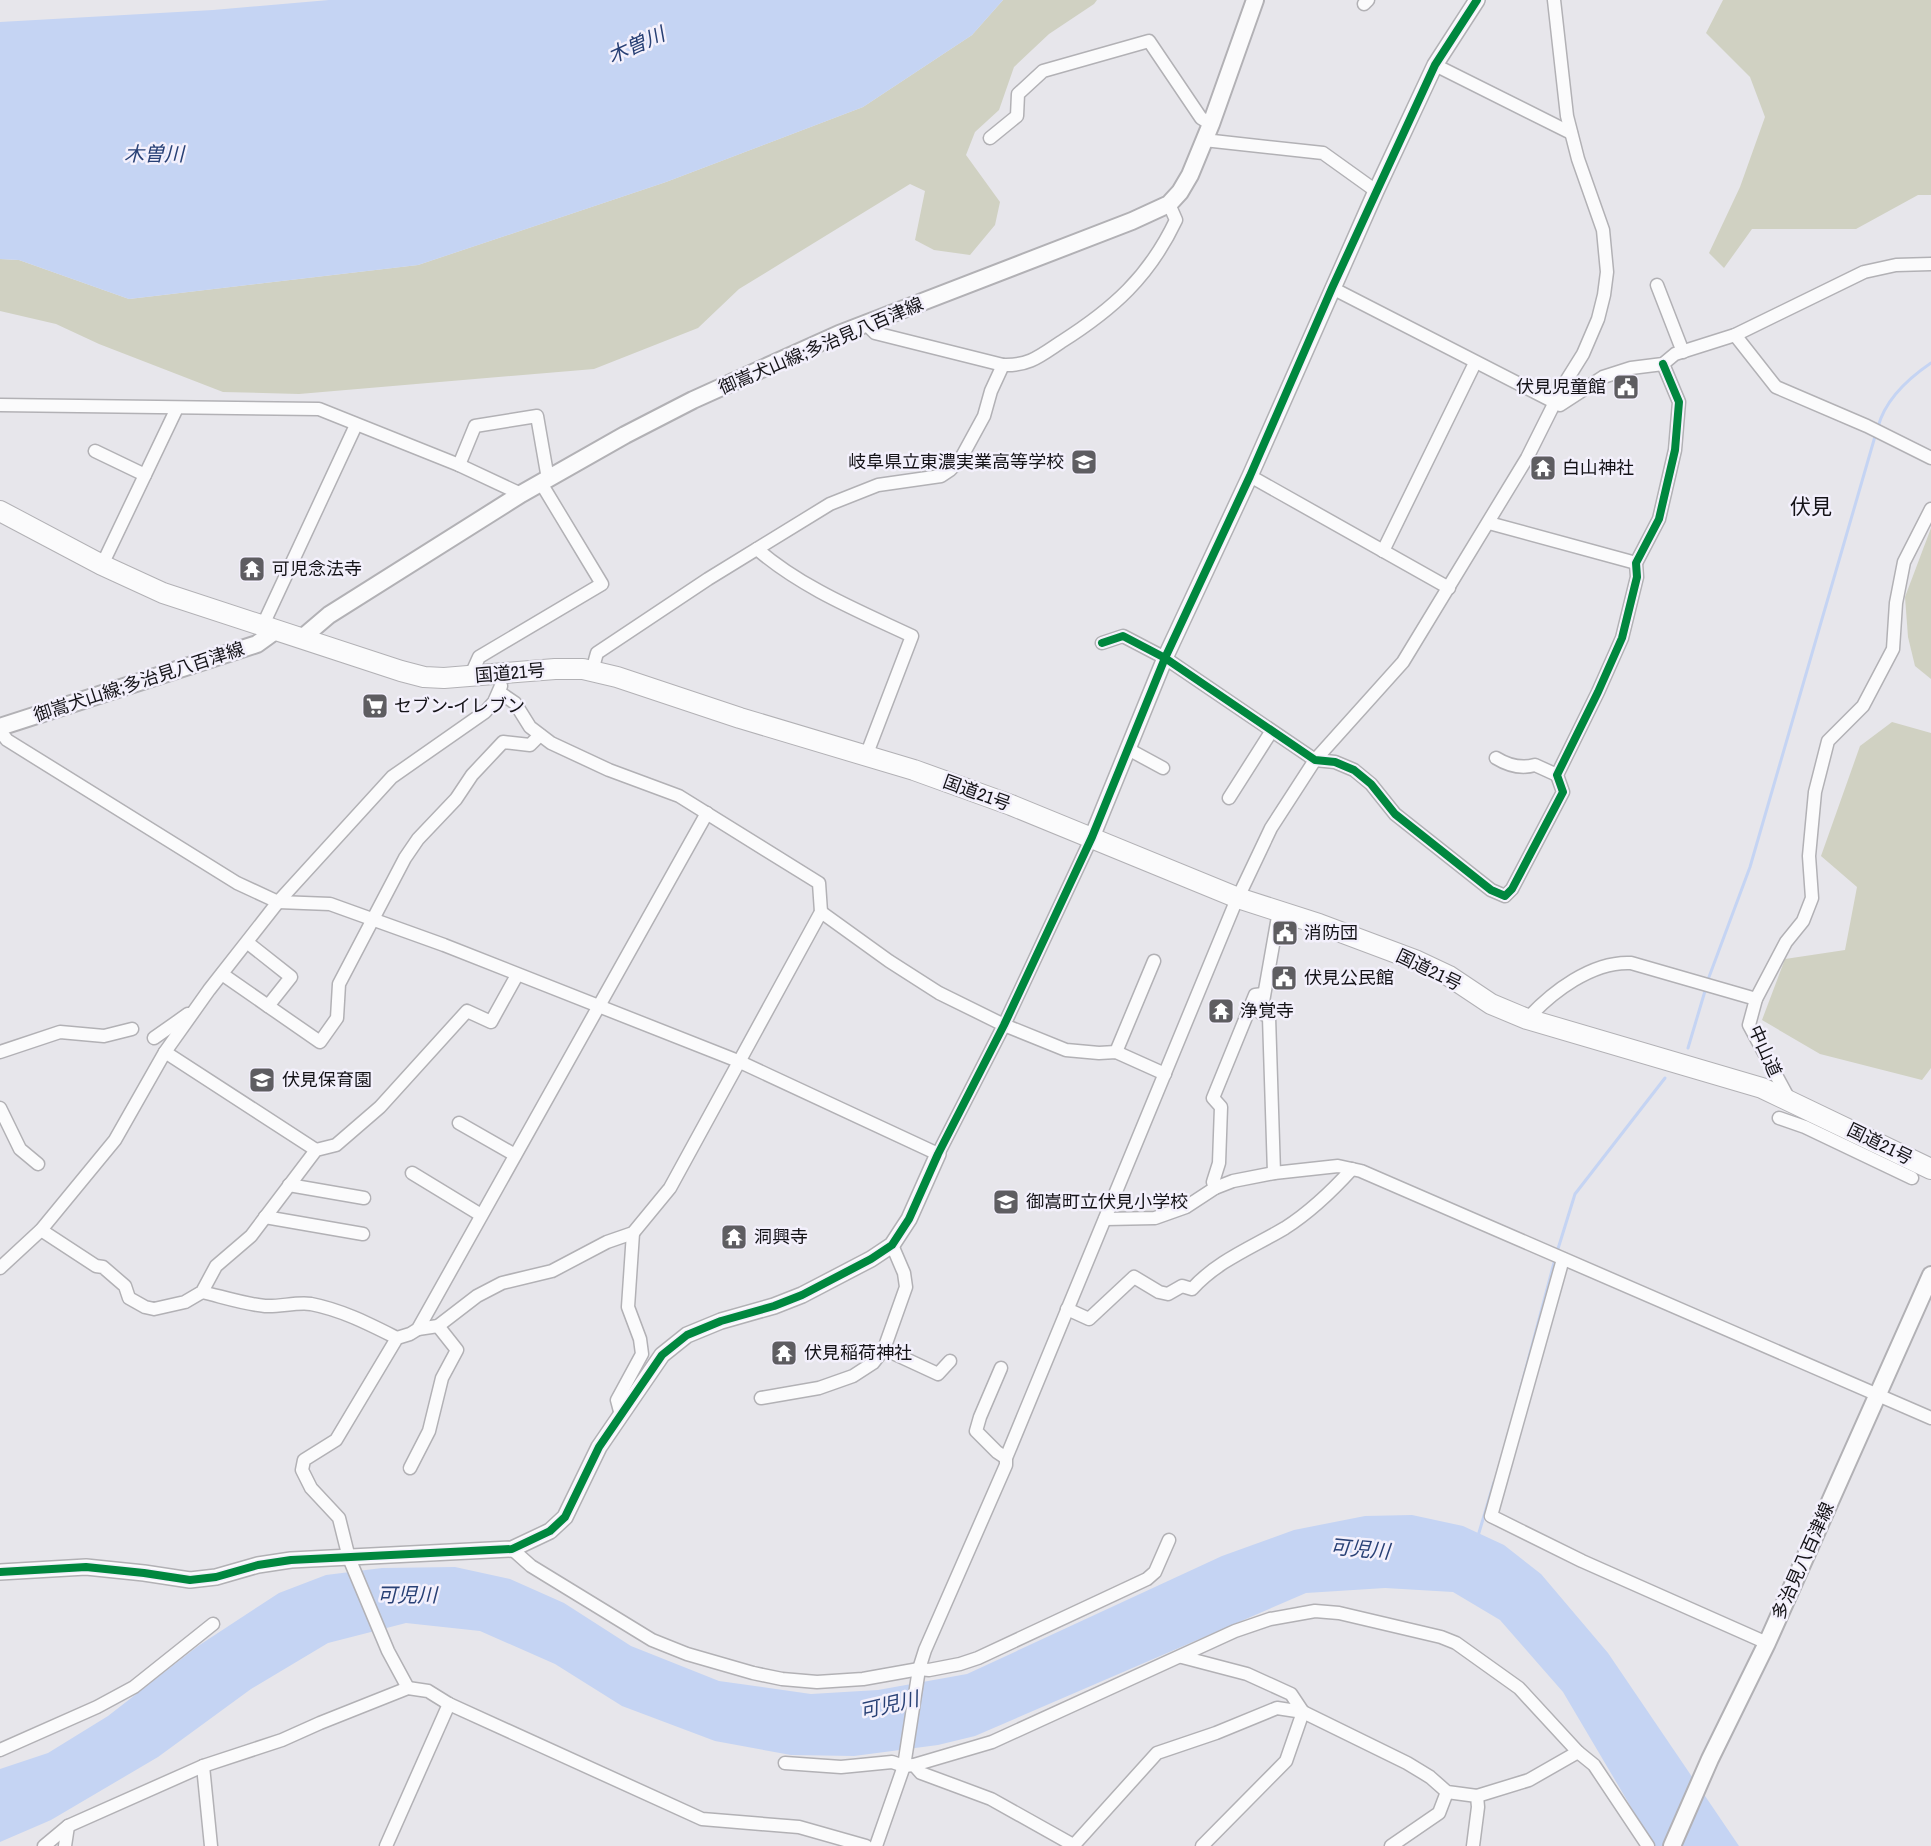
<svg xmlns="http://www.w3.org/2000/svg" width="1931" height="1846" viewBox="0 0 1931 1846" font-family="'Archivo Narrow','Noto Sans JP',sans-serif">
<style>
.green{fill:#d0d1c2}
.water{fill:#c5d4f3}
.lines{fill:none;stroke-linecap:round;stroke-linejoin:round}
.stream{stroke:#c5d4f3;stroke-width:3}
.minor-casing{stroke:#b2b1b5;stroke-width:15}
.tertiary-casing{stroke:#b2b1b5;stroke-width:18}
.secondary-casing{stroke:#b2b1b5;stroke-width:20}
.trunk-casing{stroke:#b2b1b5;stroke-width:22}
.minor{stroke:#fbfbfc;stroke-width:12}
.tertiary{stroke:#fbfbfc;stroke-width:15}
.secondary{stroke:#fbfbfc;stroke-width:16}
.trunk{stroke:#fbfbfc;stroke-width:20}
.cycleway-casing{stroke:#f3f0fc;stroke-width:11}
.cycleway{stroke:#00873e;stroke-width:8}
.labels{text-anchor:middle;stroke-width:5;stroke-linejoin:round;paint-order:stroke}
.street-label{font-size:18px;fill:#141317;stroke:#f3f0fc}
.poi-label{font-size:18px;fill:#141317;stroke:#f3f0fc;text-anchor:start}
.water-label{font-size:20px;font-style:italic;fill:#284075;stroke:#f3f0fc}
.quarter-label{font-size:21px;fill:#141317;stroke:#f3f0fc}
</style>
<rect width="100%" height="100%" fill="#e7e6eb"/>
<g class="green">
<polygon points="1003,0 1097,0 1094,4 1049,34 1014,67 999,110 975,132 966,155 1000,202 995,225 970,255 934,250 915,240 925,191 910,184 739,289 698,328 594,369 299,394 223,392 99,344 56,324 0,311 0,259 19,260 129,299 418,265 666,182 863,107 972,35"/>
<polygon points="1723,0 1931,0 1931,195 1918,195 1856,229 1752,229 1724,268 1709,253 1740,187 1765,117 1750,77 1706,33"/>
<polygon points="1931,528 1931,679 1915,666 1908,637 1905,597"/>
<polygon points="1892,722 1931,733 1931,1068 1922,1080 1820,1054 1762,1020 1785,959 1845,950 1857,887 1821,856 1860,746"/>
</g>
<g class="water">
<polygon points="329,0 1003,0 972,35 863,107 666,182 418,265 129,299 19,260 0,259 0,22 213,10"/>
<polygon points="1412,1515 1463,1526 1504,1545 1541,1574 1608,1653 1739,1846 1654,1846 1563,1692 1500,1620 1453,1592 1385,1588 1306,1593 975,1736 938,1745 854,1756 791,1755 715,1741 622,1706 555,1664 480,1631 406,1623 328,1643 251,1689 158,1757 51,1820 0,1842 0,1769 48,1753 108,1716 198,1646 279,1593 326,1575 382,1568 455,1567 510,1579 564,1603 631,1646 719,1681 811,1694 878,1690 967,1674 1222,1556 1294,1530 1365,1516"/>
</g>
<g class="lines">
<g class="stream">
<path d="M1878,427C1885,400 1909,378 1931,363"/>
<polyline points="1709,977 1750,867 1876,433"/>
<polyline points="1688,1048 1705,991"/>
<polyline points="1557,1252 1575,1194 1665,1078"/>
<polyline points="1520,1391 1555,1259"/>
<polyline points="1478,1536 1494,1482"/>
</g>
<defs>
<g id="minor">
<polyline points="1364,4 1368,0"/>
<polyline points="1435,65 1571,133"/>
<polyline points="990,138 1017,116 1018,94 1043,71 1149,41 1201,118 1211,124"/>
<polyline points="1204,140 1323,153 1376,191"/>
<polyline points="1657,285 1683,352"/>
<polyline points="1332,288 1560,405 1603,377 1631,368 1663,364 1675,354 1735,335 1864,272 1896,265 1931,264"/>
<polyline points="867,325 875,333 1003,365"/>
<polyline points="1735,335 1776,387 1867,426 1931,458"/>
<polyline points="0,405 319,409 459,465 521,494"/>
<polyline points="95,451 145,475"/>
<polyline points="459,465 475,426 537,416 548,479"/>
<polyline points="1250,476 1449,588"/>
<polyline points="1489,523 1636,563"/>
<path d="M757,549C802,588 859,611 912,636L866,756"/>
<polyline points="1383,551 1475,363"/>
<polyline points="102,565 177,408"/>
<polyline points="262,627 356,425"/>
<polyline points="1102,643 1123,636 1165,658 1315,760 1335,762 1354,770 1371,784 1395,814 1491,890 1505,896 1512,889 1563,792 1557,775 1598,692 1622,638 1637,577 1636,563 1659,519 1675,450 1679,402 1663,364"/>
<path d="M592,671L597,653L708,579L830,504L878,485L941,476L950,470L960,460L984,416L991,391L1003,365C1029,366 1040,356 1061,342C1113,309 1149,277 1176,220L1169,204"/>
<polyline points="470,677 479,657 602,584 541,483"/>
<polyline points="0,731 7,740 237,883 278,902 330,904 444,945 738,1061 938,1154 1004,1025 1092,837"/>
<polyline points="1128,749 1163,768"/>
<path d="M1496,758C1509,766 1521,769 1535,765L1557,775"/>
<polyline points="1229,798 1271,732"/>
<polyline points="821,912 889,961 939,993 1004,1025 1066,1050 1099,1053 1116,1052 1165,1074"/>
<polyline points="222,974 268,1006 291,977 248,943"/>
<polyline points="268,1006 320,1042 337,1018 339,984 405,858 418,839 456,799 472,775 503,742 530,745 540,735"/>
<path d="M1527,1019C1552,992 1592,961 1631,963L1756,999"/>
<polyline points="154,1038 188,1014"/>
<polyline points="0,1052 60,1032 104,1036 132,1029"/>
<polyline points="165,1052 316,1150"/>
<polyline points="1116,1052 1154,961"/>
<polyline points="1789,1099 1749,1025 1756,999 1786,942 1803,921 1812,898 1809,856 1815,792 1828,741 1863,706 1893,649 1896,603 1904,562 1931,509"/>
<polyline points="0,1108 20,1149 38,1164"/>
<polyline points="1779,1118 1805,1127 1912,1178"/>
<polyline points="459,1123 515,1155"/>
<polyline points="412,1173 481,1215"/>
<polyline points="1274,1173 1269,1017 1261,1013 1279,911"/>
<polyline points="289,1185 364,1198"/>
<polyline points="1215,1188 1213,1182 1219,1163 1221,1107 1213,1098 1255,995 1263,994"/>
<polyline points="265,1217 363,1234"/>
<polyline points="1105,1219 1155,1218 1186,1207 1215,1188 1233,1181 1274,1173 1338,1166 1361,1171 1931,1418"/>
<polyline points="41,1230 96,1266 103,1267 125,1286 129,1298 145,1307 154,1309 185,1302 202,1292 216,1266 251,1236 316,1150 336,1145 380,1107 467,1011 491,1022 517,975"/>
<polyline points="1563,1259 1491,1516 1582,1561 1767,1643"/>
<polyline points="0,1268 41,1230 115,1140 165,1052 209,990 278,902 392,777 485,712 494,702 501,686"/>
<path d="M202,1292C223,1297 244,1304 265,1306C280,1307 296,1302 311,1304C342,1310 369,1324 397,1338"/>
<path d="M1067,1309L1089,1319L1134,1277L1159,1292L1168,1294L1182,1286L1192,1289C1217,1261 1253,1247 1285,1228C1310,1212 1332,1191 1352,1169"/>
<polyline points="418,1329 438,1326 477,1296 502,1283 552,1271 607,1242 633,1233 670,1188 821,912 819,883 679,796 609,770 551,743 530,727 515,703 499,692"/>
<polyline points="884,1349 938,1374 950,1361"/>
<polyline points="1001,1368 980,1417 976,1431 997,1452 1006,1458"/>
<polyline points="761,1398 819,1388 853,1376 873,1363 884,1349 906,1287 904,1273 892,1245"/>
<polyline points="621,1415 617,1400 642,1354 640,1339 628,1307 633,1233"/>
<polyline points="410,1468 429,1431 442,1378 457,1350 438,1326"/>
<polyline points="512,1549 531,1566 652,1640 687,1654 753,1673 782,1679 817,1682 863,1679 919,1669 929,1670 960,1664 978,1658 1147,1579 1155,1572 1169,1540"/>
<polyline points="1182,1657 1247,1674 1291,1694 1303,1712 1286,1761 1202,1846"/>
<polyline points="408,1688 388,1651 349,1558 339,1518 311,1488 302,1470 304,1460 336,1440 397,1338 410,1334 418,1329 707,813"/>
<polyline points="0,1750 97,1707 134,1687 213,1624"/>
<polyline points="785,1763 841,1767 892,1762 904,1766 914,1765 992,1742 1235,1631 1270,1619 1315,1611 1339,1613 1441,1637 1456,1643 1519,1688 1578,1752"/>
<polyline points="914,1765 921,1773 991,1799 1075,1846"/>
<polyline points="203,1766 211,1846"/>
<polyline points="1477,1796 1529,1780 1578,1752 1594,1765 1648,1846"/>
<polyline points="1074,1845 1157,1753 1216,1733 1277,1708 1303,1712 1407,1763 1430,1777 1447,1792 1477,1796 1478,1807 1473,1846"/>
<polyline points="44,1846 68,1826 203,1766 282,1740 320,1723 408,1688 428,1691 449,1704 702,1819 799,1827 866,1846"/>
<polyline points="65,1846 68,1826"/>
<polyline points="386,1846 449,1704"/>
<polyline points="876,1846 904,1766 919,1669 925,1650 1006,1465 1006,1458 1234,906 1271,828 1315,760 1403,662 1527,458 1563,386 1583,354 1598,319 1604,295 1607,272 1603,230 1578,159 1567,116 1554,0"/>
<polyline points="1391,1846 1439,1813 1447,1792"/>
</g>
<g id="tertiary">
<polyline points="1092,837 1165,658 1250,476 1376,191 1435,65 1477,0"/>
<polyline points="0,1572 86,1567 144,1573 190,1580 216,1577 258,1565 291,1560 512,1549 550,1531 565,1517 599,1447 662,1355 687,1335 721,1321 774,1306 802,1295 871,1259 892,1245 909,1219 938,1154"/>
</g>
<g id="secondary">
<polyline points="302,638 329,615 521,494 625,435 693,400 839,334 1132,221 1169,204 1180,192 1190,175 1211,124 1255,0"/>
<polyline points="0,727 257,644 275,631"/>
<polyline points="1672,1846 1710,1759 1767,1643 1931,1275"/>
</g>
<polyline id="trunk" points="0,511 102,565 163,593 401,671 424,677 444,678 555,669 583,669 617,677 740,718 914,770 1011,805 1238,898 1319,924 1415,960 1449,976 1491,1004 1527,1019 1762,1088 1931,1169"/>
</defs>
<use href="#minor" class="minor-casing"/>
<use href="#tertiary" class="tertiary-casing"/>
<use href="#secondary" class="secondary-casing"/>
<use href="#trunk" class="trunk-casing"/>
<use href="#minor" class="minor"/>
<use href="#tertiary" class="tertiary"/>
<use href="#secondary" class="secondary"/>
<use href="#trunk" class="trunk"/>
<defs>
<g id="cycleway">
<polyline points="1102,643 1123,636 1165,658 1315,760 1335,762 1354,770 1371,784 1395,814 1491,890 1505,896 1512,889 1563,792 1557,775 1598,692 1622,638 1637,577 1636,563 1659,519 1675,450 1679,402 1663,364"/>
<polyline points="0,1572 86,1567 144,1573 190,1580 216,1577 258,1565 291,1560 512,1549 550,1531 565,1517 599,1447 662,1355 687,1335 721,1321 774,1306 802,1295 871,1259 892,1245 909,1219 938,1154 1004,1025 1092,837 1165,658 1250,476 1332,288 1435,65 1477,0"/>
</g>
</defs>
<use href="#cycleway" class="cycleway-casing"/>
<use href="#cycleway" class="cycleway"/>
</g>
<defs>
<symbol id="civic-square" viewBox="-11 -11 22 22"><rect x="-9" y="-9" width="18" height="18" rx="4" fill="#5e5d61" stroke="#f3f0fc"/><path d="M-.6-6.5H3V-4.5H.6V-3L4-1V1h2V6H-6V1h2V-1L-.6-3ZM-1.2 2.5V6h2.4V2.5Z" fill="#fff"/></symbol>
<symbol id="school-square" viewBox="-11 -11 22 22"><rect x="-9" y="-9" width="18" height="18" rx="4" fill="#5e5d61" stroke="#f3f0fc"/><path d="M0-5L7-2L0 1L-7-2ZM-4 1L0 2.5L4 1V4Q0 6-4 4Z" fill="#fff"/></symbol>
<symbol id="temple-square" viewBox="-11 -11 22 22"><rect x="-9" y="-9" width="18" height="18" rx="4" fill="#5e5d61" stroke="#f3f0fc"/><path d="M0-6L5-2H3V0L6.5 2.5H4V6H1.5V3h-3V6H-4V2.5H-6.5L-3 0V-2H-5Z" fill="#fff"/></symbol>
<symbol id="supermarket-square" viewBox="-11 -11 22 22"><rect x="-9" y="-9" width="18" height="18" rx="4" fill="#5e5d61" stroke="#f3f0fc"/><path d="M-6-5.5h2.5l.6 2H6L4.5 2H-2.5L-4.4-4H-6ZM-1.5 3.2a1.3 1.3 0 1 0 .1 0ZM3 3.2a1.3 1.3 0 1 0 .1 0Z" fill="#fff"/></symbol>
</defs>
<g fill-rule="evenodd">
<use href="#civic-square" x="1611" y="372" width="30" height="30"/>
<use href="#school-square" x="1069" y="447" width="30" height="30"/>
<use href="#temple-square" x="1528" y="453" width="30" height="30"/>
<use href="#temple-square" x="237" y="554" width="30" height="30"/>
<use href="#supermarket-square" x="360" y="691" width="30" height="30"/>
<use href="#civic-square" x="1270" y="918" width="30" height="30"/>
<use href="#civic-square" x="1269" y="963" width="30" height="30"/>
<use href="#temple-square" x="1206" y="996" width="30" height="30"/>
<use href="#school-square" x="247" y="1065" width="30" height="30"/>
<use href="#school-square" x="991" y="1187" width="30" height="30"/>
<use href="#temple-square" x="719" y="1222" width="30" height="30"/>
<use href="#temple-square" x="769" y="1338" width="30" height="30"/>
</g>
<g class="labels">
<g class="street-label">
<text transform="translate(821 346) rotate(-23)" y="6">御嵩犬山線;多治見八百津線</text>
<text transform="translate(510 673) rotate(-5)" y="6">国道21号</text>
<text transform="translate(139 682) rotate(-18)" y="6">御嵩犬山線;多治見八百津線</text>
<text transform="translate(977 793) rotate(20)" y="6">国道21号</text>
<text transform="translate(1429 970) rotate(26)" y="6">国道21号</text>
<text transform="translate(1765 1051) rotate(66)" y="6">中山道</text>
<text transform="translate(1880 1144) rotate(26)" y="6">国道21号</text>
<text transform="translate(1803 1561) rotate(-66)" y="6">多治見八百津線</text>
</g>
<g class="poi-label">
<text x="1606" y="393" text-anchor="end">伏見児童館</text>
<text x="1064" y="468" text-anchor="end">岐阜県立東濃実業高等学校</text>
<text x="1562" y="474">白山神社</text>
<text x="272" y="575">可児念法寺</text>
<text x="394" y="712">セブン-イレブン</text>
<text x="1304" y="939">消防団</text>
<text x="1304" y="984">伏見公民館</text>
<text x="1240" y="1017">浄覚寺</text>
<text x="282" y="1086">伏見保育園</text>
<text x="1026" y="1208">御嵩町立伏見小学校</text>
<text x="754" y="1243">洞興寺</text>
<text x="804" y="1359">伏見稲荷神社</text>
</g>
<g class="water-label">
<text transform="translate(636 45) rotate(-24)" y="7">木曽川</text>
<text x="154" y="161">木曽川</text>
<text transform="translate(1360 1549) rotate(5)" y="7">可児川</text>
<text x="407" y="1602">可児川</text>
<text transform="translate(889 1705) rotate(-13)" y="7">可児川</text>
</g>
<g class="quarter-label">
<text x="1811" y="514">伏見</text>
</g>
</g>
</svg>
